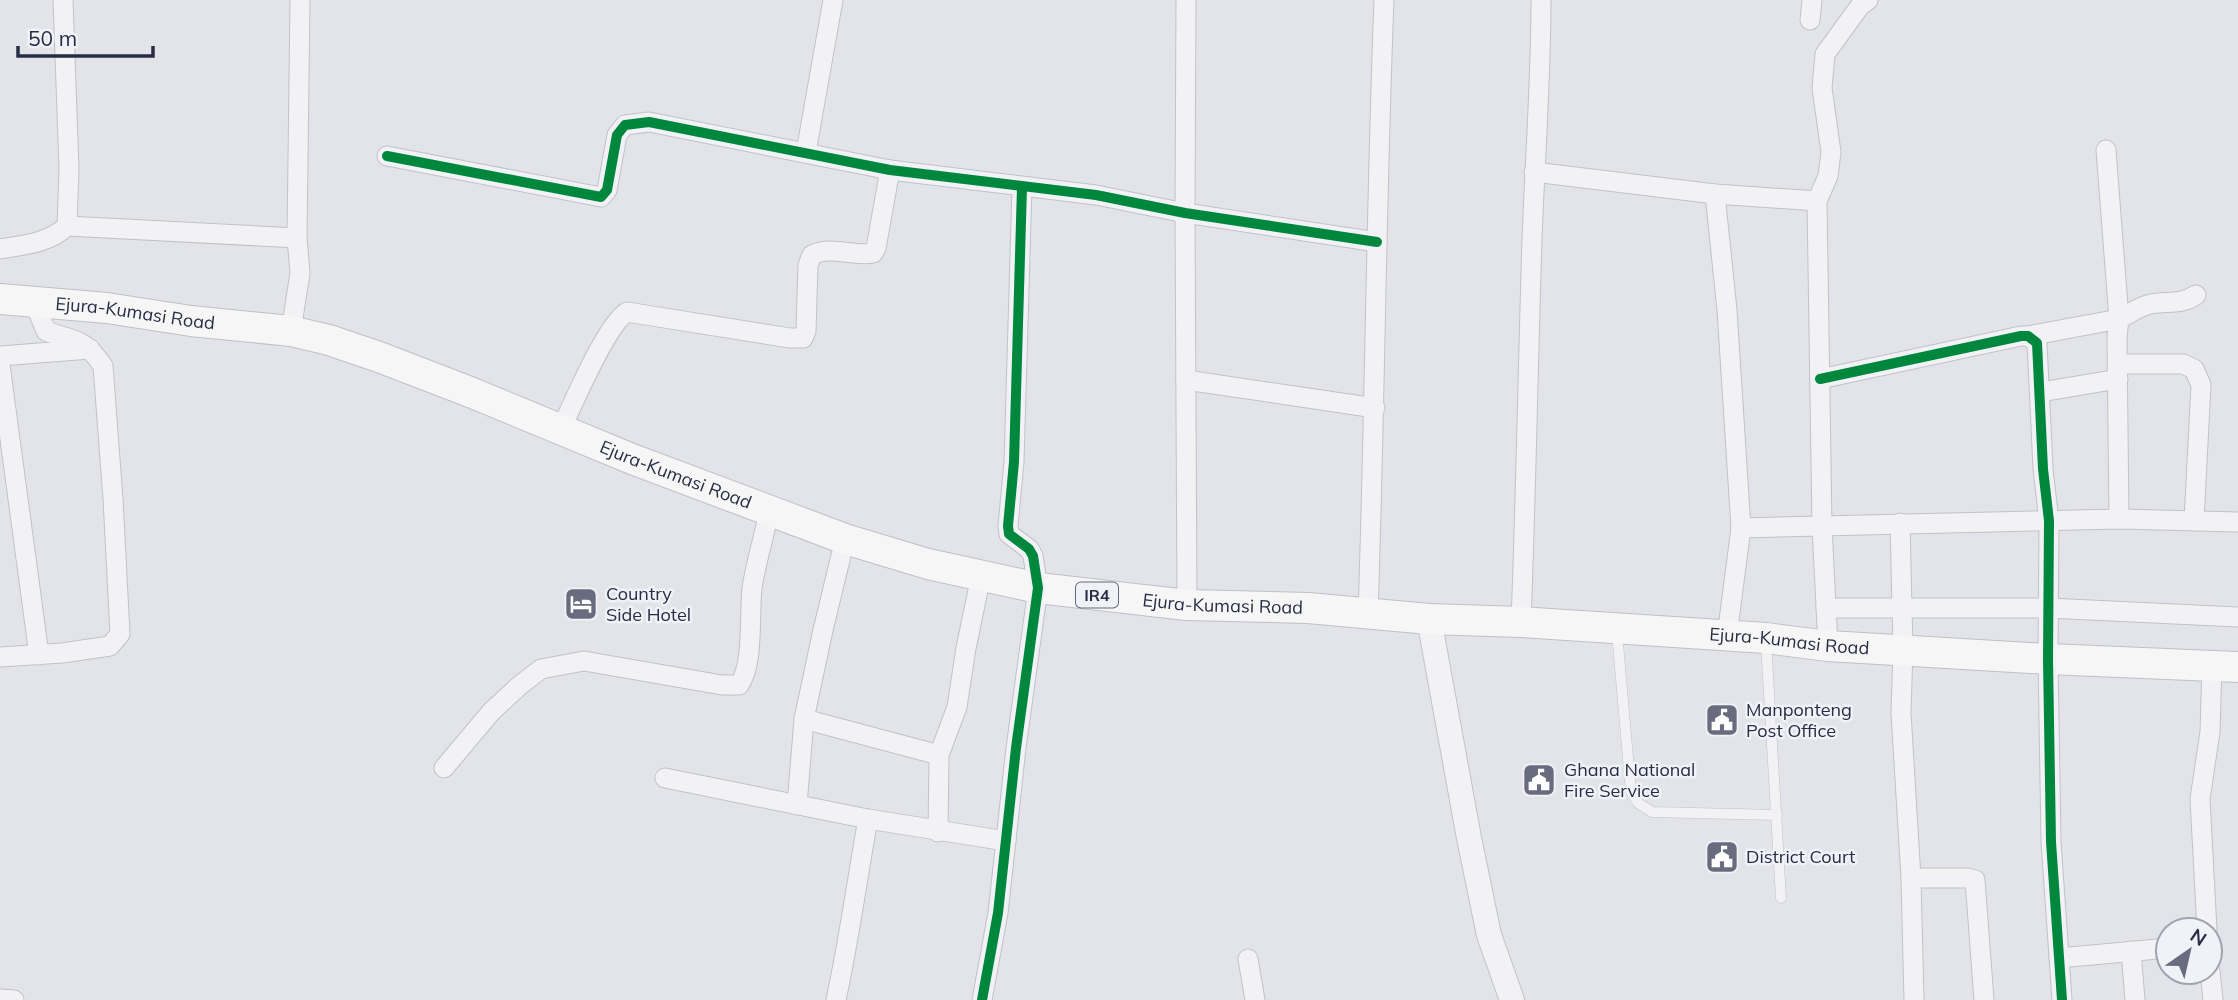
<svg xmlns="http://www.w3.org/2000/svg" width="2238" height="1000" viewBox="0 0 2238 1000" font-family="Mulish,sans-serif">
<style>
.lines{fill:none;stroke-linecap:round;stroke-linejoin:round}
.service-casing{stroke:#c1c2c7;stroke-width:11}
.minor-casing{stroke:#c1c2c7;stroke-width:21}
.tertiary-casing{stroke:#c1c2c7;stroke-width:26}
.primary-casing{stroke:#bfc0c6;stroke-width:32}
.service{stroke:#f2f2f5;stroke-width:10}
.minor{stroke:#f2f2f5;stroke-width:19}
.tertiary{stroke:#f2f2f5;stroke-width:24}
.primary{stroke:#f6f6f7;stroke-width:30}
.cycleway-casing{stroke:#f1f2f8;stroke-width:15}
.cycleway{stroke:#00873e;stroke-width:10}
.labels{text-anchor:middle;stroke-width:5;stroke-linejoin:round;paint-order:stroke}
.shield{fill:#f1f2f8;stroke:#64677a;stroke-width:2}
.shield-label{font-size:16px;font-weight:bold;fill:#282c44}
.street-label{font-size:18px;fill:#282c44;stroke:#f1f2f8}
.poi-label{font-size:18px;fill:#282c44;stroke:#f1f2f8;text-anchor:start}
</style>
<rect width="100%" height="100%" fill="#e3e4e9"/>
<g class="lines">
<defs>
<g id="service">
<polyline points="1617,633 1631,792 1638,803 1652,812 1777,815"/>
<polyline points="1766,642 1781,898"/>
</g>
<g id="minor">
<polyline points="1186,0 1185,213 1187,605"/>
<polyline points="1810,20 1812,0"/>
<polyline points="806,152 833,0"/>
<polyline points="387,156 601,197 607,190 617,135 625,125 649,122 890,170 1096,195 1185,213 1377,242"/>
<polyline points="1534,172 1715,194 1817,201"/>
<polyline points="1715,194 1727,310 1741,528 1727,636"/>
<polyline points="67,226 297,238"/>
<path d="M0,249C24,245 49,243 67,226L69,169L63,0"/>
<polyline points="291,331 300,273 297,238 300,0"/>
<polyline points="2028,336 2119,319 2106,150"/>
<polyline points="0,356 90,349"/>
<polyline points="2118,364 2183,364 2194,369 2201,385 2194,521"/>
<polyline points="0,365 39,655"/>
<polyline points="1820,379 2021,336 2028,336 2037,343 2043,469 2049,521 2048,659 2051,842 2062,1000"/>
<polyline points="1186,380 1375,408"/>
<polyline points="2041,392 2118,379"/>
<path d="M561,429C573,404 606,325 627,312L790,338H803L806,331L808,265L812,255C830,245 853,257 873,253L876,248L890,170"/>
<path d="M2119,519L2117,337L2119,319C2129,314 2140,306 2151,304C2167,301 2181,305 2196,295"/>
<polyline points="1900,523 1903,650 1901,713 1911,878 1914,1000"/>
<polyline points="1741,528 2119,519 2238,522"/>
<polyline points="1826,608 2048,608 2238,617"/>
<path d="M1368,614C1375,409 1376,205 1384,0"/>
<path d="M1521,622C1526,494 1528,367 1532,239C1535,159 1541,80 1541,0"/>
<polyline points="1828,646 1822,527 1817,201 1828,176 1831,152 1822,88 1825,54 1860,6 1868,0"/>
<path d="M0,657L62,653L110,646L120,634L113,499L103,366C83,337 76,342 46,331L34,302"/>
<polyline points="804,719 939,755"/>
<path d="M444,768L491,712L519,686L541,669L584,661L722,685H739C754,665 749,614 752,588C756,562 764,537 769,512"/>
<polyline points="665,778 868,819 1006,841"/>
<polyline points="797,805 804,719 823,630 845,539"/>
<polyline points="938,832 939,755 957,707 966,648 981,576"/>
<polyline points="1911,878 1968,878 1975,880 1984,1000"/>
<polyline points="2207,930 2200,799 2210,732 2212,666"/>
<polyline points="2131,951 2135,1000"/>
<polyline points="2059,958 2168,948"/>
<polyline points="1248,959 1255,1000"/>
<polyline points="2210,971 2213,1000"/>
<polyline points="0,999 14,1000"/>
<path d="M836,1000C849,940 857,880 868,819"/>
<polyline points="982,1000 998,913 1016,748 1038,588 1033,556 1029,549 1009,534 1008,526 1014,462 1022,187"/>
</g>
<polyline id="tertiary" points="1429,619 1469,838 1489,935 1512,1000"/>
<g id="primary">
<path id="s1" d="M0,299L107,308L191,321L291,331L329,340L379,357L470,392L632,459L845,539L928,564L1038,588L1187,605L1308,608L1429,619L1521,622L1766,638L1828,646L2048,659L2238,667"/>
</g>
</defs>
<use href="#service" class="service-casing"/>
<use href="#minor" class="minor-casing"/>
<use href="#tertiary" class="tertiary-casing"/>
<use href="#primary" class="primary-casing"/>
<use href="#service" class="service"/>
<use href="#minor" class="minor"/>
<use href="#tertiary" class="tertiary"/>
<use href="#primary" class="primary"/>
<defs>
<g id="cycleway">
<polyline points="387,156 601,197 607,190 617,135 625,125 649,122 890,170 1096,195 1185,213 1377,242"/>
<polyline points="1820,379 2021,336 2028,336 2037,343 2043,469 2049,521 2048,659 2051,842 2062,1000"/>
<polyline points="982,1000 998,913 1016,748 1038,588 1033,556 1029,549 1009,534 1008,526 1014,462 1022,187"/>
</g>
</defs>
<use href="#cycleway" class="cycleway-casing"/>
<use href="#cycleway" class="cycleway"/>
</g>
<defs>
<symbol id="hotel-square" viewBox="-11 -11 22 22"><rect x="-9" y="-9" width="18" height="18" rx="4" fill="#696c7e" stroke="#f1f2f8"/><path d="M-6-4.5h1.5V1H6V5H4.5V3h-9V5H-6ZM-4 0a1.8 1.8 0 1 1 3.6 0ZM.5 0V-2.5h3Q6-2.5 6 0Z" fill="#fff"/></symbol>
<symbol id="civic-square" viewBox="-11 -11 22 22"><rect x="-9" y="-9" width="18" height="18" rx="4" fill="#696c7e" stroke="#f1f2f8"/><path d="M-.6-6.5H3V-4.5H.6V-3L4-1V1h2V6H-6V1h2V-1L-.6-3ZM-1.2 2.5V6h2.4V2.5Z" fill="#fff"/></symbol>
</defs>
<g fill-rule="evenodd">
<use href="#hotel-square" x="562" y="585" width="38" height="38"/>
<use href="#civic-square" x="1703" y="701" width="38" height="38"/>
<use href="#civic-square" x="1520" y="761" width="38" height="38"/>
<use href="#civic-square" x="1703" y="838" width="38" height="38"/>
</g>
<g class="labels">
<rect class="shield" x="1076" y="582.5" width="42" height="25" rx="5"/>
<g class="shield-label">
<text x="1097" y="601">IR4</text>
</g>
<g class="street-label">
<text dy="6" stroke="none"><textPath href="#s1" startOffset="136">Ejura-Kumasi Road</textPath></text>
<text dy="6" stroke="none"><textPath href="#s1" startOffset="704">Ejura-Kumasi Road</textPath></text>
<text dy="6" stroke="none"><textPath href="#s1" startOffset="1270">Ejura-Kumasi Road</textPath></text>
<text dy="6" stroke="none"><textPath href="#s1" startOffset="1838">Ejura-Kumasi Road</textPath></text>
</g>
<g class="poi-label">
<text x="606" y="600">Country<tspan x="606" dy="21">Side Hotel</tspan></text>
<text x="1746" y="716">Manponteng<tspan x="1746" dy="21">Post Office</tspan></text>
<text x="1564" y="776">Ghana National<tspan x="1564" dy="21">Fire Service</tspan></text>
<text x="1746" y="863">District Court</text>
</g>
</g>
<g transform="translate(2189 951) rotate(34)"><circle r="33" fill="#f1f2f8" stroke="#a1a3b0" stroke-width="2"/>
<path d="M0-5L12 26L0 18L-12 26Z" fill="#696c7e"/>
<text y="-10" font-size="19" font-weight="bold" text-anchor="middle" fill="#282c44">N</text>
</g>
<path d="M18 46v10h135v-10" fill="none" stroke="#282c44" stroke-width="3.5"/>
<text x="28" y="46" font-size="21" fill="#282c44" stroke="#f1f2f8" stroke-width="5" paint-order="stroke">50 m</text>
</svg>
